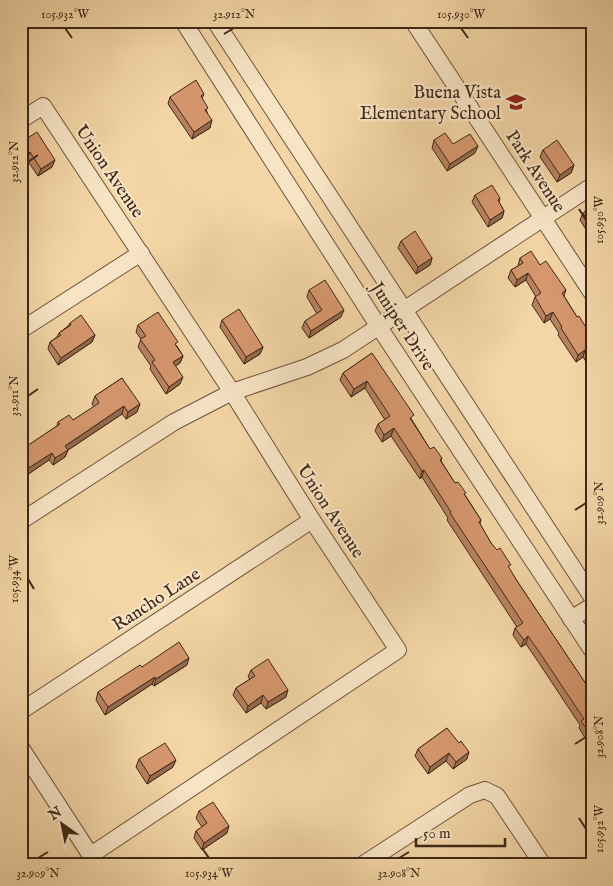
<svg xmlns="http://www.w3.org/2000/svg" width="613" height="886" viewBox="0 0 613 886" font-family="'IM FELL English',serif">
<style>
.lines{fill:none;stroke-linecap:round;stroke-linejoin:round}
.minor-casing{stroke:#6c523b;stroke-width:18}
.minor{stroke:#f7e4c5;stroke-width:16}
.wall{fill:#b8825f;stroke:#3f2717}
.shaded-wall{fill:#966a4d;stroke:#3f2717}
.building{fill:#d6976e;stroke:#3f2717}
.ticks{fill:none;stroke:#3f2717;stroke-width:2}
.labels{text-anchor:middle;stroke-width:4.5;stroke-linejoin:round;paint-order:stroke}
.poi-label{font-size:18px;fill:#3f2717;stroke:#f7e4c5;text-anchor:end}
.street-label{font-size:18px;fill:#3f2717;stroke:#f7e4c5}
.neatline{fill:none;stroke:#3f2717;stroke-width:2}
.ticks-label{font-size:12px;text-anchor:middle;fill:#3f2717}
</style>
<rect width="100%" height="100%" fill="#f3d5a6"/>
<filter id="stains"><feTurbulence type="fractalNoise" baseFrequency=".004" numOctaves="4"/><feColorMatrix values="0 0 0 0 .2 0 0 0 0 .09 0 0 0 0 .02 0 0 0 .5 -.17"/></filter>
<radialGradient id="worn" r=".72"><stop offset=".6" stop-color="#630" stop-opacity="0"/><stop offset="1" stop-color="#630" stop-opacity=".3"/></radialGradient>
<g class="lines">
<defs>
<g id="minor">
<polyline points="183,21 379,327 592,650"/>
<polyline points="215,21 592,597"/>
<polyline points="413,21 592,293"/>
<polyline points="21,120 43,106 232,392 312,520 398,650 91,855"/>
<polyline points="21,330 141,253"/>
<polyline points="21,521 174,422 232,392 307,367 343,350 592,186"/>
<polyline points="571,619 592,606"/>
<polyline points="21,711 312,520"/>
<polyline points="21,748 97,865"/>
<polyline points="362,865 470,795 485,790 497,796 543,865"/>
</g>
</defs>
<use href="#minor" class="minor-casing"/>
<use href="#minor" class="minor"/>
</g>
<g class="wall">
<polygon points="204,94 202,98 207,112 210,128 192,139 168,104 170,97"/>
<polygon points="434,140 453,144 475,153 447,171 432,148"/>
<polygon points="21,142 52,167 38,176 27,160 21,164"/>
<polygon points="543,150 574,165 571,173 557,182 540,157"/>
<polygon points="475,195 500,198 499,202 504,211 502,218 488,227 472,202"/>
<polygon points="592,207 592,239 580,220 583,213"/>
<polygon points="401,241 432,258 430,265 416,274 398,248"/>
<polygon points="520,258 540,265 566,290 564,296 577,317 587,329 592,331 592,371 583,357 576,362 558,335 559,333 550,319 544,323 532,305 535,297 536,297 526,280 515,287 508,278 511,270 518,266"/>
<polygon points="309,290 341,317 309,338 302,328 305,321 317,314 307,297"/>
<polygon points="222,320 263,347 260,354 244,364 220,327"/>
<polygon points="70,323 95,335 92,342 58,365 48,349 50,342 57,337 59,333 68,326"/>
<polygon points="138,325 177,346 183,356 180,363 175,366 180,384 166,394 150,369 151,366 138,347 141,339 136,332"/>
<polygon points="372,353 412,420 430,449 442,458 441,461 455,483 465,495 481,520 480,524 491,543 509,568 517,581 592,693 592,749 579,728 580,725 537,660 526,644 521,647 513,635 515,628 517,627 447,520 448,518 422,477 420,479 391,436 382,442 375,431 378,424 385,420 365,388 351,397 340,380 343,373"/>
<polygon points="122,378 137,412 126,419 122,414 68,450 65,457 53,465 49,460 21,479 21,450 57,426 58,422 73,420 94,407 92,404 95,396"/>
<polygon points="187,665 154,686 152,684 105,715 96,700 98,692 142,667"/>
<polygon points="251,670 286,697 266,709 261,703 246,713 233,695 236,688 250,679 248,677"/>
<polygon points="447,728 467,759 453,769 446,761 428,774 415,756 418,749"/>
<polygon points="139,759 173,767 147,784 136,767"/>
<polygon points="199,811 227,833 202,850 194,838 196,831 202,827 196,818"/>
</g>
<g class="shaded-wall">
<polygon points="212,120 210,128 192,139 194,132"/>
<polygon points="478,146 475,153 447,171 450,164"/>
<polygon points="30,152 27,160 21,164 21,158"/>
<polygon points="55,160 52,167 38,176 41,169"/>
<polygon points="574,165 571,173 557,182 560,175"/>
<polygon points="504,211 502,218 488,227 490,220"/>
<polygon points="432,258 430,265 416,274 418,267"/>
<polygon points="528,273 526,280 515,287 517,280"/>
<polygon points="344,310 341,317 309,338 311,331"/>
<polygon points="553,312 550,319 544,323 546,316"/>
<polygon points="95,335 92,342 58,365 61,358"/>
<polygon points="263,347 260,354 244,364 246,357"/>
<polygon points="585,350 583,357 576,362 578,355"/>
<polygon points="183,356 180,363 170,370 173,362"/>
<polygon points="183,377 180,384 166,394 169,387"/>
<polygon points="367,381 365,388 351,397 354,389"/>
<polygon points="140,404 137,412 126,419 128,412"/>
<polygon points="124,406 122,414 68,450 65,457 53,465 55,458 65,446"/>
<polygon points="394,428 391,436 382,442 384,435"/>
<polygon points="52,453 49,460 21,479 21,473"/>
<polygon points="424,470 422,477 420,479 422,471"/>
<polygon points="528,636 526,644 521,647 524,640"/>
<polygon points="189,658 187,665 154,686 156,679"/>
<polygon points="155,677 152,684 105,715 108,707"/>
<polygon points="288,690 286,697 266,709 268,702"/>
<polygon points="263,695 261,703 246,713 248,706"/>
<polygon points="469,752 467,759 453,769 456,762"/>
<polygon points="449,753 446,761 428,774 430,767"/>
<polygon points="176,760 173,767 147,784 150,776"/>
<polygon points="229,826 227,833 202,850 204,843"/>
</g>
<g class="building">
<polygon points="196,80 204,94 201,96 208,108 205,110 212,120 194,132 170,97"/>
<polygon points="37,132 55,160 41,169 30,152 21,158 21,142"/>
<polygon points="445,133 453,144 470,134 478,146 450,164 434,140"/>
<polygon points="557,140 574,165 560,175 543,150"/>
<polygon points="492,185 500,198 498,200 504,211 490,220 475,195"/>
<polygon points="592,207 592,227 583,213"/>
<polygon points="415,231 432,258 418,267 401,241"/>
<polygon points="531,251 540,265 546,261 566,290 562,293 577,317 579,316 587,329 589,328 592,331 592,360 585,350 578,355 561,328 562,327 553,312 546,316 535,297 541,293 528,273 517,280 511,270 523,263 520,258"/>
<polygon points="325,280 344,310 311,331 305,321 322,310 309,290"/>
<polygon points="239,309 263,347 246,357 222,320"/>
<polygon points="158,312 178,342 175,344 183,356 173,362 183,377 169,387 152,362 155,360 140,339 146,336 138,325"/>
<polygon points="81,315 95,335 61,358 50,342 61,335 59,333 71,325 70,323"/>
<polygon points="372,353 414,415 410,418 430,449 434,447 442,458 440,460 455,483 458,482 466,493 464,494 481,520 479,522 491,543 497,550 500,548 511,565 508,566 517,581 592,693 592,737 581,721 584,719 540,653 528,636 524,640 515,628 523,623 450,513 451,512 424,470 422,471 394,428 384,435 378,424 390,416 367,381 354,389 343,373"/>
<polygon points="122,378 140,404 128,412 124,406 65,446 68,450 55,458 52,453 21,473 21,450 60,424 58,422 69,415 73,420 99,403 95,396"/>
<polygon points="179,642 189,658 156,679 155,677 108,707 98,692 140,665 142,667"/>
<polygon points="268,659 288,690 268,702 263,695 248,706 236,688 255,676 251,670"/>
<polygon points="447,728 459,743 461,741 469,752 456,762 449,753 430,767 418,749"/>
<polygon points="165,743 176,760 150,776 139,759"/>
<polygon points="213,802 229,826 204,843 196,831 207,823 199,811"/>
</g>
<path class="ticks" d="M65,28L72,38M461,28L468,38M224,34L234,28M28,162L38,155M579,209L586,220M28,396L38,389M575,510L586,503M28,579L34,589M575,744L586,737M579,818L586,829M202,848L209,858M38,858L48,852M399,858L409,852"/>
<defs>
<symbol id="school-bare" viewBox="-9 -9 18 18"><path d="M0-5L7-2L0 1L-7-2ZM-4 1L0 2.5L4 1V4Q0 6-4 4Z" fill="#8f2418" stroke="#f7e4c5" stroke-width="2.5" paint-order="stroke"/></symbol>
</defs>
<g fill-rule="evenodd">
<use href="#school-bare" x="502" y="88" width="28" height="28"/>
</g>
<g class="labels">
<g class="poi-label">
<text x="501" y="98">Buena Vista<tspan x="501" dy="21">Elementary School</tspan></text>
</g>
<g class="street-label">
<text transform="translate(110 171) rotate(56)" y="6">Union Avenue</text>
<text transform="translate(536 171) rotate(57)" y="6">Park Avenue</text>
<text transform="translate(403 326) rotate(57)" y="6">Juniper Drive</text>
<text transform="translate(331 511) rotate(57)" y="6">Union Avenue</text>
<text transform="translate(156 599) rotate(-33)" y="6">Rancho Lane</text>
</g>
</g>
<rect width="613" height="886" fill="none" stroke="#f3d5a6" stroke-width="55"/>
<g transform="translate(62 824) rotate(327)" stroke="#f7e4c5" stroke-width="4" paint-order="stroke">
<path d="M0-4L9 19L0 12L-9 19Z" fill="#3f2717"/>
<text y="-8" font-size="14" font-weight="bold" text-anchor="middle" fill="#3f2717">N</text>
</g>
<path d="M416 838v8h89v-8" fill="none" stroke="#3f2717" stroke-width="2.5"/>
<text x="423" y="838" font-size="15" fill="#3f2717" stroke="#f7e4c5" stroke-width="4" paint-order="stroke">50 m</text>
<rect x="28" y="28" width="558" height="830" class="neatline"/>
<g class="ticks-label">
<text x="65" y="18">105.932°W</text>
<text x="234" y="18">32.912°N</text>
<text x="461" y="18">105.930°W</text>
<text transform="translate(14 162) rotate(-90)" y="4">32.912°N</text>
<text transform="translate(599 220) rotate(-90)" y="4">105.930°W</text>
<text transform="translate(14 396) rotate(-90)" y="4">32.911°N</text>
<text transform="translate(599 503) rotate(-90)" y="4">32.909°N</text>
<text transform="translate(14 579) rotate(-90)" y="4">105.934°W</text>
<text transform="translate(599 737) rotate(-90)" y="4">32.908°N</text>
<text transform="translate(599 829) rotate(-90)" y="4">105.932°W</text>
<text x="38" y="877">32.909°N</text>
<text x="209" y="877">105.934°W</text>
<text x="399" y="877">32.908°N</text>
</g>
<rect width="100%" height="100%" filter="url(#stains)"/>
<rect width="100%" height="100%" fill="url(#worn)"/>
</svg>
